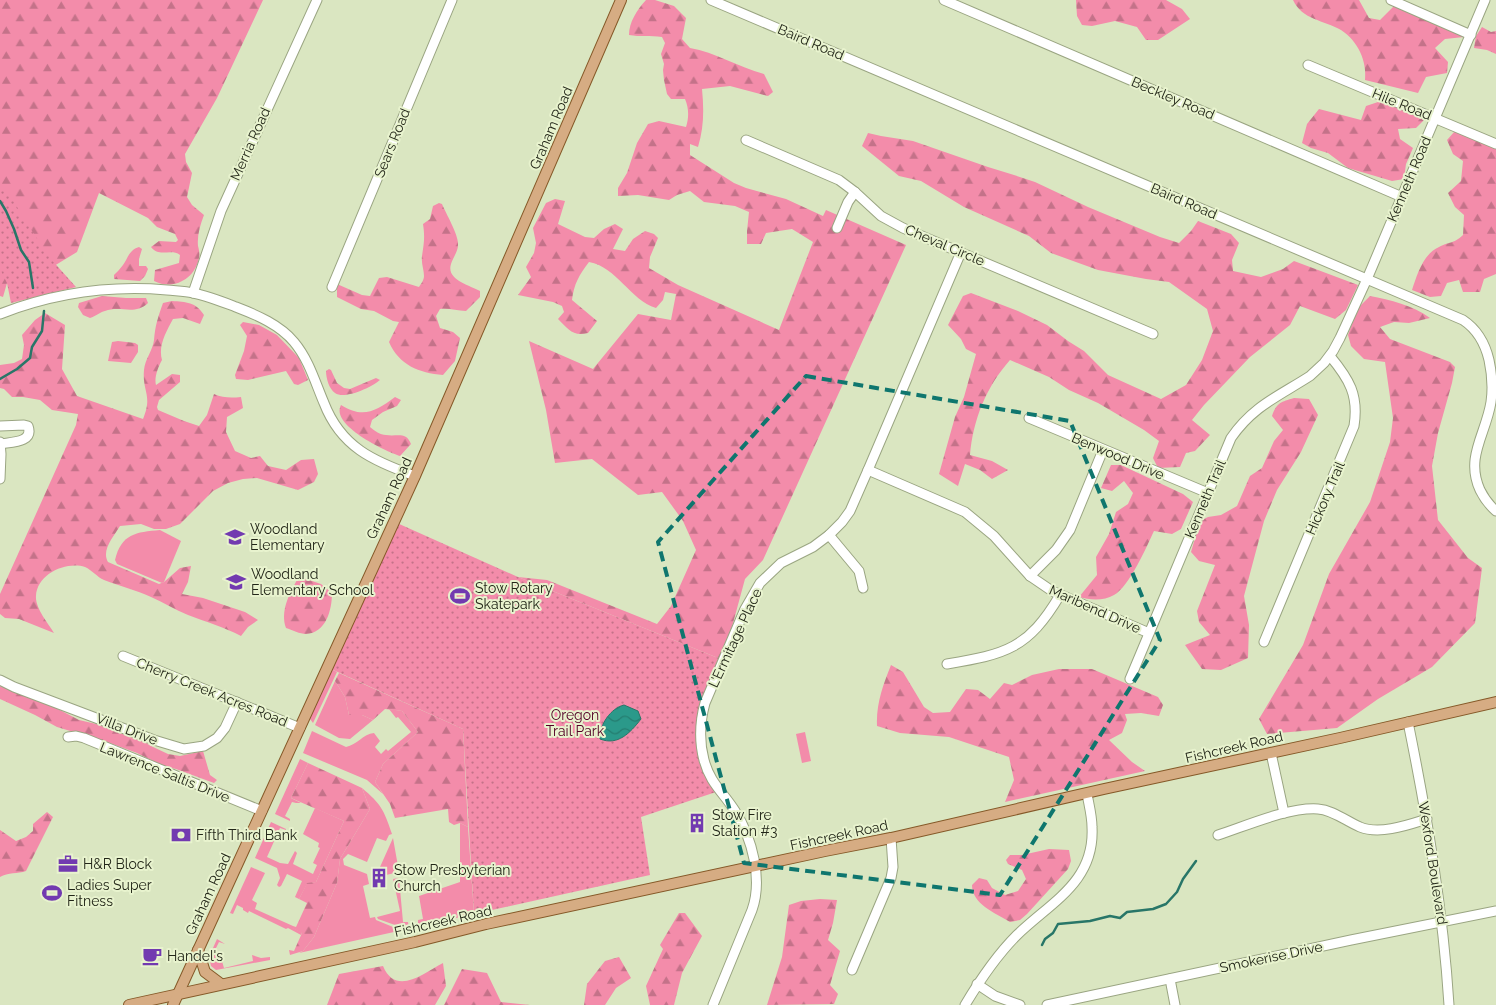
<svg xmlns="http://www.w3.org/2000/svg" width="1496" height="1005" viewBox="0 0 1496 1005" font-family="Raleway,sans-serif">
<style>
.green{fill:#f38caa}
.forest{fill:url(#forest-firs)}
.park{fill:url(#park-dots)}
.water{fill:url(#water-waves);stroke:#287668}
.lines{fill:none;stroke-linecap:round;stroke-linejoin:round}
.stream{stroke:#287668;stroke-width:2.5}
.minor-casing{stroke:#9aa582;stroke-width:11}
.major-casing{stroke:#855928;stroke-width:12}
.minor{stroke:#fff;stroke-width:9}
.major{stroke:#d6ac83;stroke-width:10}
.marked{fill:none;stroke:#0f766e;stroke-width:4;stroke-dasharray:10 6;stroke-linejoin:round}
.labels{text-anchor:middle;stroke-width:4;stroke-linejoin:round;paint-order:stroke}
.street-label{font-size:14px;fill:#222618;stroke:#e8f3ce}
.poi-label{font-size:14px;fill:#222618;stroke:#e8f3ce;text-anchor:start}
.park-label{font-size:14px;fill:#530026;stroke:#e8f3ce}
</style>
<defs>
<pattern id="forest-firs" width="22" height="20" patternUnits="userSpaceOnUse" patternTransform="scale(1.25)"><rect width="22" height="20" fill="#f38caa"/><path d="M5 1l3.5 6h-7zM16 11l3.5 6h-7z" fill="#c47289"/></pattern>
<pattern id="park-dots" width="8" height="8" patternUnits="userSpaceOnUse" patternTransform="scale(1.25)"><rect width="8" height="8" fill="#f38caa"/><path d="M2 2h.1M6 6h.1" fill="none" stroke="#c47289" stroke-width="1.8" stroke-linecap="round"/></pattern>
<pattern id="water-waves" width="16" height="10" patternUnits="userSpaceOnUse" patternTransform="scale(1.25)"><rect width="16" height="10" fill="#2b998a"/><path d="M0 5q4-4 8 0t8 0" fill="none" stroke="#247d70"/></pattern>
</defs>
<rect width="100%" height="100%" fill="#dae6c1"/>
<g class="green">
<path d="M160,530L181,541L164,582L162,583L117,564L115,560C121,534 136,532 160,530Z"/>
<polygon points="331,669 337,672 313,723 310,719"/>
<polygon points="335,681 345,697 349,715 362,715 373,720 350,739 339,738 315,725"/>
<path d="M389,709L402,711L418,732L383,764L375,782L383,794L367,780L303,753L312,731L346,747C357,745 363,734 374,733L380,741L375,747L381,754L386,749L388,751L411,732L398,717L396,718Z"/>
<polygon points="805,732 811,761 802,763 796,734"/>
<polygon points="300,759 308,763 291,798 301,803 296,803 292,802 285,816 290,819 290,821 275,814"/>
<path d="M362,788C381,804 384,810 392,834L389,835L386,841L377,838L367,862L348,854L343,859L344,865L367,874L369,884L363,886L370,918L375,917L376,920L393,927L394,932L299,953L303,951L314,937L337,883L340,859L370,809Z"/>
<polygon points="315,808 344,821 316,882 307,884 299,899 295,897 302,881 287,874 281,886 279,887 277,885 280,878 277,868 255,858 271,822 286,829 286,830 280,828 267,857 280,863 288,864 295,851 297,853 293,864 313,874 317,865 313,863 320,848 318,847 319,843 303,834"/>
<polygon points="460,823 468,827 474,914 420,926 418,923 418,920 423,919 419,896 460,882"/>
<polygon points="393,838 399,872 386,875 385,869 380,867"/>
<polygon points="251,867 265,873 252,900 257,903 255,909 293,926 293,928 307,935 302,933 301,935 288,928 286,929 249,911 248,913 243,910 243,908 237,905 233,914 230,913"/>
<polygon points="399,878 403,922 408,922 409,928 396,931 395,925 378,919 377,917 400,911 393,879"/>
<polygon points="217,939 225,944 219,942 213,954 221,958 224,968 253,961 252,955 261,958 270,957 270,960 216,970 211,966 209,957"/>
</g>
<g class="forest">
<path d="M0,0H263L217,98L185,154L186,162L192,173L187,197L192,205L204,215C200,225 197,236 198,246C199,250 200,254 199,258C195,279 173,291 154,281L155,270L179,263L180,255C171,248 159,258 151,247L159,241L176,242L178,240L175,234L157,227L148,218L99,193L77,252L13,291L7,283L3,297L0,296Z"/>
<path d="M646,0H655L674,6L686,18L682,39L690,48C715,52 738,67 764,74L773,92L768,96L730,86L702,89C704,109 704,128 698,147L690,144V155L734,183L746,188L786,199L823,216L826,210L906,245L763,560L745,579L723,660L518,577L547,580L657,624L671,606L696,550L683,521L662,492L638,495L592,459L555,463L546,410L529,341L593,369L638,314L671,320L676,294L665,292L663,300L656,308C630,300 617,267 589,262C579,275 574,284 572,300L597,321L588,333C573,337 568,329 558,319L564,312L562,306L553,302L518,295L531,277L526,267L534,253L536,243L533,228L546,203L555,199L565,201L558,224L585,237L594,238L604,229L615,224L623,229L613,249L625,251L633,239L645,231L654,234L658,238L650,257L649,268L678,285L779,330L813,242L792,229L766,233L761,244H747V231L749,212L735,206L704,202L690,191L677,195L669,200L638,195L618,196V188L627,173L637,143L648,124L659,121L686,127C689,118 689,108 685,99H671L667,94L664,80L663,70L664,64L661,54L665,43L662,37C650,35 640,37 629,35C629,22 637,10 646,0Z"/>
<polygon points="1076,0 1166,0 1182,9 1190,19 1158,40 1146,40 1137,27 1115,21 1092,26 1082,25 1077,16"/>
<path d="M1293,0H1359L1369,18L1380,20L1394,6L1464,37L1445,39L1435,48L1448,62L1447,73L1426,77L1418,93L1365,80C1367,61 1358,41 1341,30C1324,20 1302,20 1293,0Z"/>
<polygon points="1482,27 1491,32 1496,31 1496,54 1487,50 1474,48 1476,36"/>
<polygon points="1381,101 1413,113 1424,120 1416,128 1398,129 1400,139 1413,148 1406,164 1404,179 1392,181 1348,168 1328,153 1311,148 1302,143 1307,124 1319,109 1361,120 1366,106"/>
<path d="M1455,131L1496,149V274L1484,279L1480,292H1463L1459,280L1447,283L1441,296L1430,297L1412,290C1417,275 1423,254 1439,247C1450,241 1452,245 1463,235L1464,215L1455,207L1448,193L1461,181L1463,161L1453,154L1447,140Z"/>
<path d="M868,133L881,136L913,141L988,167L1014,175L1035,182L1088,207L1160,237L1179,243L1191,231L1198,221L1231,234L1239,243L1232,260L1233,271L1261,277L1283,269L1294,261L1358,285L1346,310L1335,319L1300,306L1290,325L1250,357L1204,405L1192,420L1210,435L1195,451L1186,453L1180,467L1158,468L1153,458L1159,441L1144,430L1098,403L1069,390L1049,377L1010,360C986,387 973,420 970,455L992,461L1008,470L992,479L980,470L965,464L958,486L939,474L955,417L964,397L976,354L966,349L961,339L948,325L963,296L971,293L1018,311L1047,325L1068,341L1084,351L1108,375L1161,399L1186,385L1202,360L1213,331L1207,309L1169,282L1146,279L1098,270L1051,253L1029,236L964,207L921,181L899,176L862,146Z"/>
<path d="M439,203L442,204C446,214 459,235 458,245C458,251 453,258 451,264C446,280 469,285 480,291V297L466,311C457,311 449,308 440,309L436,316L440,328L453,332L460,338L455,361L443,375C419,373 399,365 389,342L399,322L393,321L374,311L361,309L337,297V284L362,295L370,296L379,278L387,277L419,287C421,284 424,280 424,276C424,270 421,263 422,256C424,243 425,237 423,224L430,219L433,206Z"/>
<path d="M139,247L142,249L139,259V266H146L148,269L145,276L140,281L114,279V275C117,272 120,269 123,265C128,258 129,250 139,247Z"/>
<path d="M102,296L126,298H146L148,303C134,316 121,305 105,311C100,312 96,316 90,318L83,315L78,307L79,303Z"/>
<path d="M1370,296C1390,300 1413,305 1430,318L1409,323L1394,322L1380,327L1390,339L1450,362L1455,367L1452,383L1438,433L1432,466L1438,520L1468,558L1482,568L1475,623L1432,667L1378,699L1337,728L1267,734L1259,719L1303,645L1329,574L1370,502L1390,442L1393,418L1385,362L1364,359L1351,346L1348,335L1357,309Z"/>
<path d="M172,301C186,302 196,302 204,315L200,324L183,318L173,319C166,332 158,346 162,360C158,367 154,378 156,385L172,374L180,375V382L159,400L157,407L158,410L184,421L199,426L207,415L214,394C223,398 231,398 241,397L243,408L227,417L226,432L235,451L251,458L260,456L268,466L286,470L301,460L314,459L318,474L314,482L298,490L257,478L243,479L228,483L213,491L180,524L166,529H154L141,524L120,526C114,536 101,550 108,562L159,584L164,582L180,568L191,566L188,582L182,594L203,598L245,612L258,620L248,627L241,636C224,627 206,622 188,615C175,610 163,602 151,597C136,590 120,586 104,580C97,577 92,570 85,567C66,561 37,574 36,596C35,608 48,623 54,633L19,619L5,618L0,614V594L76,425L78,414L52,410L40,400L23,397H12L4,389L0,388V365L14,363L22,359L24,345L22,335L35,320L45,313L65,325L62,369L77,396L143,419C153,395 142,392 144,370C145,359 153,350 154,340C155,326 158,317 163,303Z"/>
<polygon points="243,322 259,325 277,335 299,358 308,380 298,385 294,384 286,371 248,380 236,379 235,375 244,351 247,336 240,325"/>
<polygon points="118,341 135,343 138,345 138,352 131,363 108,361 112,342"/>
<path d="M329,369L331,370L337,383L344,388L350,389L376,378L380,380C372,387 345,400 335,393C329,389 326,378 326,371Z"/>
<path d="M395,397L401,400L397,406L383,412L372,420L370,427C375,431 380,435 386,435C397,437 406,431 411,444L400,456C385,451 330,425 341,405C363,419 376,411 395,397Z"/>
<path d="M1294,398L1309,399L1318,415L1301,452L1277,490L1264,521L1244,596L1249,625L1248,658L1221,670L1202,669L1185,645L1210,635L1199,622L1197,611L1215,565L1199,561L1191,552L1200,521L1208,517L1221,515L1237,506L1250,476L1262,468L1274,441L1283,430L1272,416C1277,402 1281,402 1294,398Z"/>
<path d="M1111,465H1121L1183,494L1193,502L1181,529L1172,534L1154,531C1147,546 1129,587 1114,595C1104,601 1090,600 1079,597L1097,575L1096,557L1109,534L1116,512L1128,504L1133,493L1124,481L1112,491L1101,488Z"/>
<path d="M306,579L321,584L332,593C332,610 326,633 306,634C300,634 292,630 286,628C280,612 289,594 297,580Z"/>
<path d="M891,665L903,672L924,707L933,713L950,712L966,689L978,690L990,699L1004,683L1012,685L1032,675L1059,669H1092L1158,697L1163,705L1159,716L1141,713L1125,714L1127,720L1122,733L1109,740L1132,762L1145,771L1005,802L1014,780L1009,757L949,737L900,733L877,726C876,704 883,685 891,665Z"/>
<polygon points="339,673 463,729 468,827 460,823 454,825 449,822 448,809 395,818 390,804 375,782 383,764 418,732 402,711 385,709 373,720 362,715 349,715 345,697 335,681"/>
<polygon points="0,686 56,708 79,720 109,727 135,736 151,746 168,754 180,756 203,751 210,775 217,780 214,783 176,769 163,766 137,753 107,742 57,727 35,715 0,699"/>
<polygon points="308,763 362,788 370,809 340,859 337,883 314,937 303,951 290,955 289,950 294,951 302,933 292,928 293,926 296,927 307,903 299,899 307,883 316,882 344,821 291,798"/>
<path d="M47,812L53,817L26,871C18,874 8,872 0,877V830L16,841L26,837L33,831V824Z"/>
<path d="M1049,849L1069,850L1071,861L1068,869L1027,914L1020,920L1010,922C995,913 972,904 972,885L979,878L987,880L992,888L1005,895L1018,891L1026,879L1022,870L1008,864L1006,860L1010,855H1022Z"/>
<polygon points="820,899 837,900 833,923 828,940 840,951 830,985 838,994 834,1004 767,1005 782,957 789,905 801,901"/>
<polygon points="679,913 685,913 702,936 682,973 674,1005 650,1005 646,986 663,949 660,945"/>
<polygon points="619,957 631,978 616,988 605,1005 584,1005 587,984 605,961"/>
<path d="M443,963L446,986L435,1005H327L339,974L383,966C396,997 424,973 443,963Z"/>
<polygon points="462,969 487,973 501,1002 530,1005 444,1005"/>
</g>
<g class="park">
<polygon points="0,187 8,192 28,225 50,258 76,287 11,303 7,283 0,269"/>
<polygon points="397,523 518,577 723,660 705,703 702,747 719,791 641,817 650,875 474,914 463,729 331,669"/>
</g>
<path class="water" d="M624,705L638,711L641,719C630,733 618,746 600,739C599,725 611,708 624,705Z"/>
<g class="lines">
<g class="stream">
<polyline points="0,201 6,211 14,229 21,250 29,262 33,288"/>
<polyline points="0,379 17,369 30,358 32,347 42,331 44,311"/>
<polyline points="1042,945 1045,939 1053,933 1058,924 1090,921 1110,916 1120,918 1127,912 1153,909 1166,904 1177,892 1183,879 1196,861"/>
</g>
<defs>
<g id="minor">
<path d="M711,0L1463,320C1478,330 1485,343 1489,360C1492,374 1493,388 1491,402C1486,434 1465,457 1480,490C1484,498 1489,505 1496,511"/>
<polyline points="944,0 1402,197"/>
<polyline points="1391,0 1471,35"/>
<polyline points="1308,65 1496,144"/>
<polyline points="746,140 839,180 855,192 881,216 903,228 1153,334"/>
<polyline points="837,228 848,202 855,192"/>
<polyline points="332,287 452,0"/>
<polyline points="193,293 221,211 317,0"/>
<path d="M0,314C54,293 109,285 167,290C176,291 185,291 193,293C208,296 223,302 236,307C257,315 280,325 294,342C309,360 315,382 324,403C341,447 373,461 415,476"/>
<polyline points="1029,418 1208,493"/>
<path d="M0,426L24,425L28,426C34,443 11,442 0,444"/>
<polyline points="0,442 1,454 0,479"/>
<polyline points="868,470 965,512 994,536 1030,576 1052,591 1149,633"/>
<polyline points="829,535 859,571 863,588"/>
<polyline points="1030,576 1056,550 1070,530 1103,450"/>
<path d="M1264,642L1354,426C1359,395 1349,379 1330,356"/>
<polyline points="123,656 300,728"/>
<path d="M947,664C1006,654 1028,649 1060,595"/>
<path d="M1130,679L1231,438C1253,406 1279,396 1310,376L1324,363L1333,351L1340,338L1367,279L1485,0"/>
<polyline points="0,680 14,687 154,740 184,749 204,746 217,738 225,728 237,702"/>
<path d="M1408,722C1427,816 1443,909 1449,1005"/>
<polyline points="68,737 76,736 84,738 262,811"/>
<polyline points="1271,753 1284,813"/>
<path d="M1218,835C1246,826 1288,807 1318,809C1333,810 1346,821 1360,827C1380,835 1408,825 1427,819"/>
<polyline points="852,970 891,878 893,867 891,838"/>
<polyline points="1170,979 1175,1005"/>
<polyline points="977,984 995,996 1020,1005"/>
<path d="M713,1005L752,910C763,879 752,838 735,811C723,792 710,783 704,760C699,741 700,721 705,703L745,609L760,583L781,563L813,547L829,535L842,522L850,511L868,470L961,252"/>
<path d="M965,1005C980,980 996,956 1017,935C1051,902 1095,882 1092,827C1092,816 1089,805 1087,794"/>
<polyline points="1047,1005 1351,940 1496,911"/>
</g>
<g id="major">
<polyline points="198,950 205,972 221,984"/>
<polyline points="129,1005 415,942 486,924 825,851 891,838 1104,789 1340,738 1496,702"/>
<polyline points="173,1005 415,476 621,0"/>
</g>
</defs>
<use href="#minor" class="minor-casing"/>
<use href="#major" class="major-casing"/>
<use href="#minor" class="minor"/>
<use href="#major" class="major"/>
</g>
<path class="marked" d="M806,376L1070,421L1160,640L1000,895L744,863L658,542Z"/>
<defs>
<symbol id="school-bare" viewBox="-9 -9 18 18"><path d="M0-5L7-2L0 1L-7-2ZM-4 1L0 2.5L4 1V4Q0 6-4 4Z" fill="#723ab0" stroke="#e8f3ce" stroke-width="2.5" paint-order="stroke"/></symbol>
<symbol id="stadium-bare" viewBox="-9 -9 18 18"><path d="M0-5a6.5 5 0 1 0 0 10a6.5 5 0 1 0 0-10ZM-3.5-1.8h7v3.6h-7Z" fill="#723ab0" stroke="#e8f3ce" stroke-width="2.5" paint-order="stroke"/></symbol>
<symbol id="building-bare" viewBox="-9 -9 18 18"><path d="M-4-6H4V6H1V3H-1V6H-4ZM-2.5-4.3h1.7v1.8h-1.7ZM.8-4.3h1.7v1.8H.8ZM-2.5-1h1.7V.8h-1.7ZM.8-1h1.7V.8H.8Z" fill="#723ab0" stroke="#e8f3ce" stroke-width="2.5" paint-order="stroke"/></symbol>
<symbol id="bank-bare" viewBox="-9 -9 18 18"><path d="M-6-4H6V4H-6ZM0-2.3a2.3 2.3 0 1 0 0 4.6a2.3 2.3 0 1 0 0-4.6Z" fill="#723ab0" stroke="#e8f3ce" stroke-width="2.5" paint-order="stroke"/></symbol>
<symbol id="office-bare" viewBox="-9 -9 18 18"><path d="M-6-3h4V-5.5h4V-3h4V5H-6ZM-1-4.5V-3h2v-1.5ZM-6 0V1H6V0Z" fill="#723ab0" stroke="#e8f3ce" stroke-width="2.5" paint-order="stroke"/></symbol>
<symbol id="cafe-bare" viewBox="-9 -9 18 18"><path d="M-5.5-4.5H6V0H3Q3 3.5 0 3.5H-2.5Q-5.5 3.5-5.5 0ZM3-3.2v2h1.7v-2ZM-6 4.5H4V6H-6Z" fill="#723ab0" stroke="#e8f3ce" stroke-width="2.5" paint-order="stroke"/></symbol>
</defs>
<g fill-rule="evenodd">
<use href="#school-bare" x="221" y="523" width="28" height="28"/>
<use href="#school-bare" x="222" y="568" width="28" height="28"/>
<use href="#stadium-bare" x="446" y="582" width="28" height="28"/>
<use href="#building-bare" x="683" y="809" width="28" height="28"/>
<use href="#bank-bare" x="167" y="821" width="28" height="28"/>
<use href="#office-bare" x="54" y="850" width="28" height="28"/>
<use href="#building-bare" x="365" y="864" width="28" height="28"/>
<use href="#stadium-bare" x="38" y="879" width="28" height="28"/>
<use href="#cafe-bare" x="138" y="942" width="28" height="28"/>
</g>
<g class="labels">
<g class="street-label">
<text transform="translate(811 42) rotate(23)" y="5">Baird Road</text>
<text transform="translate(1173 98) rotate(23)" y="5">Beckley Road</text>
<text transform="translate(1402 104) rotate(22)" y="5">Hile Road</text>
<text transform="translate(551 128) rotate(-67)" y="5">Graham Road</text>
<text transform="translate(392 143) rotate(-68)" y="5">Sears Road</text>
<text transform="translate(250 144) rotate(-66)" y="5">Merria Road</text>
<text transform="translate(1409 179) rotate(-67)" y="5">Kenneth Road</text>
<text transform="translate(1184 201) rotate(23)" y="5">Baird Road</text>
<text transform="translate(945 245) rotate(23)" y="5">Cheval Circle</text>
<text transform="translate(1118 456) rotate(23)" y="5">Benwood Drive</text>
<text transform="translate(389 498) rotate(-65)" y="5">Graham Road</text>
<text transform="translate(1325 498) rotate(-67)" y="5">Hickory Trail</text>
<text transform="translate(1205 499) rotate(-67)" y="5">Kenneth Trail</text>
<text transform="translate(1095 609) rotate(24)" y="5">Maribend Drive</text>
<text transform="translate(735 638) rotate(-65)" y="5">L'Ermitage Place</text>
<text transform="translate(212 692) rotate(22)" y="5">Cherry Creek Acres Road</text>
<text transform="translate(127 729) rotate(21)" y="5">Villa Drive</text>
<text transform="translate(1234 747) rotate(-13)" y="5">Fishcreek Road</text>
<text transform="translate(165 772) rotate(22)" y="5">Lawrence Saltis Drive</text>
<text transform="translate(839 835) rotate(-12)" y="5">Fishcreek Road</text>
<text transform="translate(1433 863) rotate(81)" y="5">Wexford Boulevard</text>
<text transform="translate(208 894) rotate(-65)" y="5">Graham Road</text>
<text transform="translate(443 921) rotate(-13)" y="5">Fishcreek Road</text>
<text transform="translate(1271 957) rotate(-12)" y="5">Smokerise Drive</text>
</g>
<g class="poi-label">
<text x="250" y="534">Woodland<tspan x="250" dy="16">Elementary</tspan></text>
<text x="251" y="579">Woodland<tspan x="251" dy="16">Elementary School</tspan></text>
<text x="475" y="593">Stow Rotary<tspan x="475" dy="16">Skatepark</tspan></text>
<text x="712" y="820">Stow Fire<tspan x="712" dy="16">Station #3</tspan></text>
<text x="196" y="840">Fifth Third Bank</text>
<text x="83" y="869">H&amp;R Block</text>
<text x="394" y="875">Stow Presbyterian<tspan x="394" dy="16">Church</tspan></text>
<text x="67" y="890">Ladies Super<tspan x="67" dy="16">Fitness</tspan></text>
<text x="167" y="961">Handel's</text>
</g>
<g class="park-label">
<text x="575" y="720">Oregon<tspan x="575" dy="16">Trail Park</tspan></text>
</g>
</g>
</svg>
